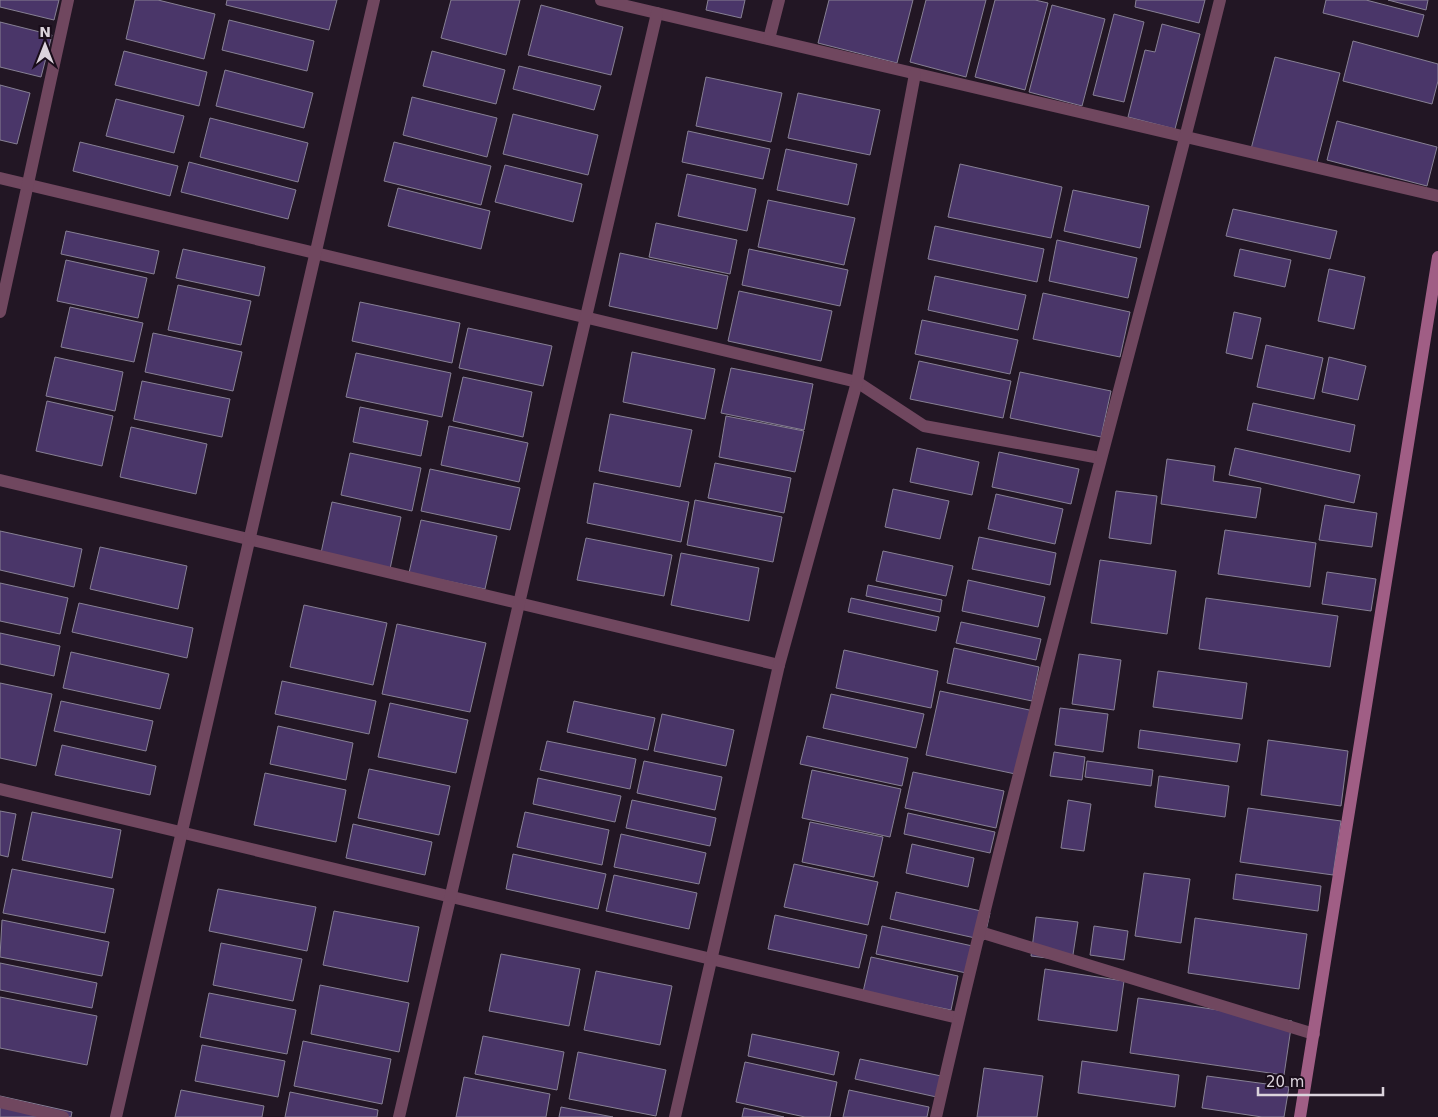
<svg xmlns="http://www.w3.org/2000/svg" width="1438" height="1117" viewBox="0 0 1438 1117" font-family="'DejaVu Sans',sans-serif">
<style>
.building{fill:#4a3669;stroke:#878094}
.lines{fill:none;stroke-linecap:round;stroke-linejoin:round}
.street{stroke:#70475f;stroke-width:12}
.secondary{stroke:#a05e85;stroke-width:12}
</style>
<rect width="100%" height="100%" fill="#221624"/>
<g class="building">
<polygon points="0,0 59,0 54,20 0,7"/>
<polygon points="135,0 158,0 215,14 204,59 126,39"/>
<polygon points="227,0 337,0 329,30 226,5"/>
<polygon points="451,0 520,0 506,55 441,38"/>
<polygon points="708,0 745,0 741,18 706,10"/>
<polygon points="829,0 913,0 897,63 818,43"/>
<polygon points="926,0 986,0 966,77 910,62"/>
<polygon points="995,0 1035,0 1048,3 1025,90 975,77"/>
<polygon points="1136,0 1205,0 1199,23 1135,7"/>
<polygon points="1326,0 1366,0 1424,15 1418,37 1323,13"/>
<polygon points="1388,0 1428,0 1426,10"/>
<polygon points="541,5 623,27 611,75 528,55"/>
<polygon points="1052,5 1105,19 1082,106 1029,92"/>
<polygon points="1114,14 1144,22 1124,102 1093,95"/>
<polygon points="229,20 314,41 307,71 222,50"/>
<polygon points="0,22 52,35 41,77 0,67"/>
<polygon points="1162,24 1200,34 1175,129 1128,117 1145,50 1155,52"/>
<polygon points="1353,41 1438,64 1438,81 1432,104 1343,81"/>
<polygon points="124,51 207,72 199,106 115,85"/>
<polygon points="432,51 505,70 496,104 423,86"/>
<polygon points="1275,57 1340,73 1316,166 1251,149"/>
<polygon points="519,66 601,86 594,110 513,89"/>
<polygon points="225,70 313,93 304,128 216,106"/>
<polygon points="706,77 782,93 771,142 696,126"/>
<polygon points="0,85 30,93 17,144 0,140"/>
<polygon points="798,93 880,110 870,155 788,138"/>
<polygon points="412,97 497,118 487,157 403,135"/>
<polygon points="116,99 184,116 174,153 106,136"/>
<polygon points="513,114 598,135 588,175 503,154"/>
<polygon points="210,118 308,143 298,182 200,157"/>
<polygon points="1337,121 1437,147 1427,186 1327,160"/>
<polygon points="688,131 770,149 763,179 682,162"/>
<polygon points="80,142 178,166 170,196 73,171"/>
<polygon points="394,142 491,166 481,205 384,181"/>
<polygon points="786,149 857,164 848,205 777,190"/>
<polygon points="189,162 296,190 288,219 181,192"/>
<polygon points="960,164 1062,187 1051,238 948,217"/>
<polygon points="505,165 582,184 573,222 495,202"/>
<polygon points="687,174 756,189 747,231 678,216"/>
<polygon points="398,188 490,211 481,249 388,226"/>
<polygon points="1073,190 1149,206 1140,248 1064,231"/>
<polygon points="768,200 855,218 844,265 758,247"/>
<polygon points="1233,209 1337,231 1330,259 1226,236"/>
<polygon points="656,223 737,240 730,274 649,257"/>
<polygon points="935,226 1044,249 1037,282 928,259"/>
<polygon points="66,231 159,251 154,274 61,254"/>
<polygon points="1057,240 1137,258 1128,298 1049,281"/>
<polygon points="183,249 265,267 259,296 176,278"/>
<polygon points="749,249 848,270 840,306 742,285"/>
<polygon points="1240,249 1291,260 1285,287 1234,276"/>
<polygon points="620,253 728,276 717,329 609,306"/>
<polygon points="66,260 147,278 138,318 57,301"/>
<polygon points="1329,269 1365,277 1354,329 1318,321"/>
<polygon points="935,276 1026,295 1018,330 928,310"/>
<polygon points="178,285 251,301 241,345 168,330"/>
<polygon points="739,291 832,311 821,361 728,341"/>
<polygon points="1043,293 1130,312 1120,357 1033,339"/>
<polygon points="360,302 460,323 452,363 352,341"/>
<polygon points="70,307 143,323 134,362 61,347"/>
<polygon points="1234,312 1261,318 1252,359 1226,353"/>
<polygon points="922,320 1018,340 1010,374 915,354"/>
<polygon points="468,328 552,346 543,386 459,368"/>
<polygon points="153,333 242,352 233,391 145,372"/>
<polygon points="1266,345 1323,358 1314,399 1257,387"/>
<polygon points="632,352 715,369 705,419 623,402"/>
<polygon points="356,353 451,373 442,417 346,397"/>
<polygon points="55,357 123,372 115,411 46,396"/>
<polygon points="1329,357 1366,366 1358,400 1322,392"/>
<polygon points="919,361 1011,381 1003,418 910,399"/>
<polygon points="731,368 813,384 804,430 721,413"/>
<polygon points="1020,372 1111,391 1101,437 1010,418"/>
<polygon points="463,377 532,392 523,437 453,421"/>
<polygon points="142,381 230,399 222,437 134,419"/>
<polygon points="47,401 113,416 102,466 36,451"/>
<polygon points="1253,403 1355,425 1350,452 1247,430"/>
<polygon points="360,407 428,421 421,456 353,442"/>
<polygon points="610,414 692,430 680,487 599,471"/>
<polygon points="726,416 804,431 795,472 719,457"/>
<polygon points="449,426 528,443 519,482 441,465"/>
<polygon points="131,427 207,444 196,494 120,477"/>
<polygon points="917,448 979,462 972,495 910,482"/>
<polygon points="1235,448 1360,475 1354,503 1229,475"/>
<polygon points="999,452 1079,469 1071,504 992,487"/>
<polygon points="350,453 421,468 412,511 341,495"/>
<polygon points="1167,459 1215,466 1213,481 1261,488 1256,518 1161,504"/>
<polygon points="715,463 791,478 784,513 708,498"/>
<polygon points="430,469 520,488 510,530 421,511"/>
<polygon points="594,483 689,502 681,542 587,523"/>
<polygon points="893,489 949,501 940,539 885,527"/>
<polygon points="1116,491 1157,496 1151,544 1109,538"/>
<polygon points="996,494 1063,509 1055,544 988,529"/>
<polygon points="695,500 782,517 773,562 687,545"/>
<polygon points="332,502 401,517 390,569 321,553"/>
<polygon points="1325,505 1377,513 1372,547 1319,540"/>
<polygon points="421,520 497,536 485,589 409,573"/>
<polygon points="1225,530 1316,543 1310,587 1218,574"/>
<polygon points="0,531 82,549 74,587 0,570"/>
<polygon points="979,537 1056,553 1050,585 972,569"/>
<polygon points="586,538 672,555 664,596 577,580"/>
<polygon points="100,547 187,566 178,609 90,589"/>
<polygon points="883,551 953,566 946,596 876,581"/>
<polygon points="681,553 759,568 749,621 671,605"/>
<polygon points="1100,560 1176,571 1167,634 1091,623"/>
<polygon points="1327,572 1376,579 1371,611 1322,604"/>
<polygon points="968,580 1045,597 1038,627 962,611"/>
<polygon points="0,583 68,598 60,634 0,621"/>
<polygon points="868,585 942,600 940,612 866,596"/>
<polygon points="851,598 939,617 936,631 848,612"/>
<polygon points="1206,598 1338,616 1330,667 1199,649"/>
<polygon points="79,603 193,628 187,658 72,632"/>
<polygon points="304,605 387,623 373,685 290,667"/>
<polygon points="961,622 1041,639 1036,660 956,643"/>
<polygon points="397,624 486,643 470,712 382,694"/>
<polygon points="0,633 60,646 54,676 0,664"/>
<polygon points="954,648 1039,667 1032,701 947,683"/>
<polygon points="844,650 938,671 931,708 836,688"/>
<polygon points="71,652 169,674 160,709 63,688"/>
<polygon points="1079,654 1121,660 1114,710 1072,704"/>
<polygon points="1158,671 1247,683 1242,719 1153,707"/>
<polygon points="282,681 376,701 369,734 275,714"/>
<polygon points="0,683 52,694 36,766 0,758"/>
<polygon points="940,691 1034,711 1020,775 926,755"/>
<polygon points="831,694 924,714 916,748 823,728"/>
<polygon points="61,701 153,721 146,751 54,731"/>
<polygon points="574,701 655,718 648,750 567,732"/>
<polygon points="390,703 468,720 456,773 378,757"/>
<polygon points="1060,708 1108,714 1103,752 1055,745"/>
<polygon points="662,714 734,730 726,766 654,751"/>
<polygon points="278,726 353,743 346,780 270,764"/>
<polygon points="1140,730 1240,744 1237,762 1138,748"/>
<polygon points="807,736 908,758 902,786 800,764"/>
<polygon points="1268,740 1348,751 1341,806 1261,795"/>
<polygon points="547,741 636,759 630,789 540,770"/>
<polygon points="62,745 156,766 150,795 55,775"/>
<polygon points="1054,752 1085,757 1082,780 1050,776"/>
<polygon points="644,761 722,777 715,810 637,793"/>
<polygon points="1087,761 1153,770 1151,786 1085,777"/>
<polygon points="369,769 450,786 439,835 358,818"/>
<polygon points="812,770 901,789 890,837 802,818"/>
<polygon points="913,772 1004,791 996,828 905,808"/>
<polygon points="265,773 346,790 336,842 254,825"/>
<polygon points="1159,776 1229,786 1225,817 1155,807"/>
<polygon points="538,778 621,796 615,822 533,804"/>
<polygon points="632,800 716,818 710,846 626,828"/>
<polygon points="1068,800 1091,804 1084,851 1061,848"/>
<polygon points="1248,808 1341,821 1333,875 1240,862"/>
<polygon points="0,811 16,814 8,857 0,855"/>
<polygon points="32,812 121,830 112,878 22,860"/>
<polygon points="525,812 609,830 602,865 517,847"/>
<polygon points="908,813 995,832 990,853 904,834"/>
<polygon points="810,822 883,837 874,877 802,862"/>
<polygon points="353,824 432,842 425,875 346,858"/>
<polygon points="621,834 706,853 699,884 614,867"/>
<polygon points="912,844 974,858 968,887 906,873"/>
<polygon points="513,854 606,874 598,909 506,889"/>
<polygon points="794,864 878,882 868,925 784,907"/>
<polygon points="12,869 114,889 105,933 3,913"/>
<polygon points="1144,873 1190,879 1181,943 1135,936"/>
<polygon points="1236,874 1321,886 1318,911 1233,899"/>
<polygon points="614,875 697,893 689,929 606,911"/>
<polygon points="218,889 316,907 307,951 209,931"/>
<polygon points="896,892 990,913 984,940 890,919"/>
<polygon points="334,911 419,927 408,982 323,965"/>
<polygon points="775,915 867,935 859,968 768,949"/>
<polygon points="1036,917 1078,922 1072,961 1031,956"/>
<polygon points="1195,918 1307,934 1299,989 1188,973"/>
<polygon points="2,920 109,942 102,976 0,957"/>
<polygon points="882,926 977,947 971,974 876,954"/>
<polygon points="1094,926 1128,931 1124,960 1090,955"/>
<polygon points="221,943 302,959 293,1001 213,985"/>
<polygon points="501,954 580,969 569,1026 489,1011"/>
<polygon points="871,957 958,976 951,1010 863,992"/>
<polygon points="0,963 97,983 92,1008 0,990"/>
<polygon points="1045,969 1124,981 1117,1031 1038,1020"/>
<polygon points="596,971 672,986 660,1045 584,1030"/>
<polygon points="320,985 409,1003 399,1052 311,1034"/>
<polygon points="209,993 296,1010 287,1054 200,1037"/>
<polygon points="0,997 97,1016 87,1065 0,1048"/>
<polygon points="1138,998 1292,1021 1284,1075 1130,1053"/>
<polygon points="752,1034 839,1052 834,1075 748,1056"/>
<polygon points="483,1036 564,1052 557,1090 475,1074"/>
<polygon points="303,1041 391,1059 382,1104 294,1086"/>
<polygon points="202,1045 285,1061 278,1097 195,1081"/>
<polygon points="578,1052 666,1070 656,1116 569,1099"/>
<polygon points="860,1059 946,1077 941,1098 855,1079"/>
<polygon points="1082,1061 1179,1075 1175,1107 1078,1093"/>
<polygon points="745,1062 837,1082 830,1117 805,1117 736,1102"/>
<polygon points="984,1068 1043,1076 1037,1117 977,1117"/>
<polygon points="1207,1076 1289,1087 1284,1117 1262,1117 1202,1108"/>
<polygon points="464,1077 550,1094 546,1117 456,1117"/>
<polygon points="181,1090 264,1106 262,1117 175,1117"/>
<polygon points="849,1090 929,1107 927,1117 843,1117"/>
<polygon points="290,1092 378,1110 377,1117 285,1117"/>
<polygon points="0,1096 72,1112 71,1117 0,1117"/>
<polygon points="561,1107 613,1117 559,1117"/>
<polygon points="744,1108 784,1117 742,1117"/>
</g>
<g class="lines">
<g class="street">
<polyline points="601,0 1438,196"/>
<polyline points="769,39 779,0"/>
<polyline points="0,178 857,382 924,426 1100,458"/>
<polyline points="0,312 68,0"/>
<polyline points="0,480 779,665"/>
<polyline points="0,789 958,1018"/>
<polyline points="980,932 1314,1034"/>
<polyline points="0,1102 63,1117"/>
<polyline points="116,1117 374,0"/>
<polyline points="399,1117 657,13"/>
<polyline points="675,1117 779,665 857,382 915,74"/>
<path d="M936,1117C1021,742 1127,373 1220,0"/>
</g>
<polyline class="secondary" points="1300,1117 1438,257"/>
</g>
<g transform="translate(45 45)" stroke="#190d1a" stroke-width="4" paint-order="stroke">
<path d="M0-4L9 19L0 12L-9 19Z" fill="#dbd3dc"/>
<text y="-8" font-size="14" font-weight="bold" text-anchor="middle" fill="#dbd3dc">N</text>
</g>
<path d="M1258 1087v8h125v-8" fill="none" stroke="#dbd3dc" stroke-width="2.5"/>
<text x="1266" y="1087" font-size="15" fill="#dbd3dc" stroke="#190d1a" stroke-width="4" paint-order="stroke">20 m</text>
</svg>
